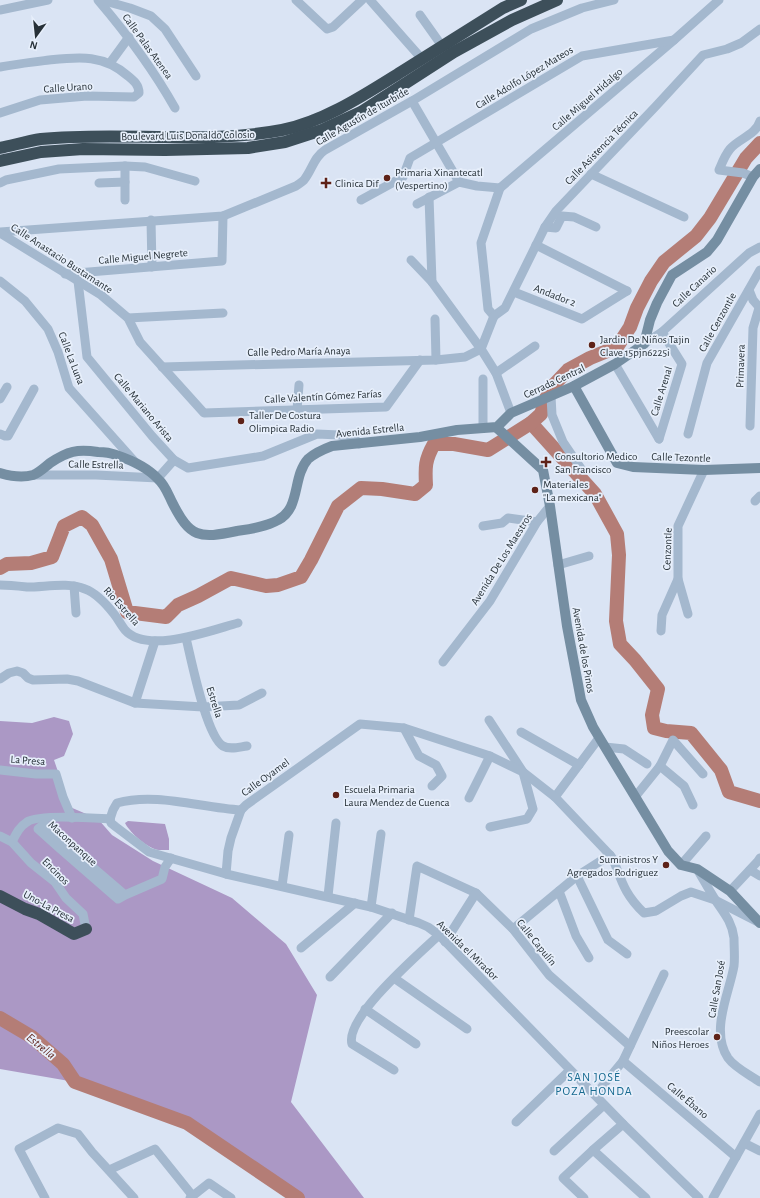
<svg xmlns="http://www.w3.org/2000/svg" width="760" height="1198" viewBox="0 0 760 1198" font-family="'Alegreya Sans',sans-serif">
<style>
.green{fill:#ab98c5}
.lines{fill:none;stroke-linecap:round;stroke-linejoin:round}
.river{stroke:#b47d76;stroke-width:14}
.street{stroke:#a4b8ce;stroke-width:9}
.secondary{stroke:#758ea2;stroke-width:10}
.highway{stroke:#3d4f5a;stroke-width:12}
.poi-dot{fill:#5e2218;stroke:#e7effb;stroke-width:1.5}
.labels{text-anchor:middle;stroke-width:3.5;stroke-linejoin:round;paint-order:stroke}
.street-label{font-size:11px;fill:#273138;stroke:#e7effb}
.poi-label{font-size:11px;fill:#273138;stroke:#e7effb;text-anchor:start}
.water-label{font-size:12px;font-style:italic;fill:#5e2218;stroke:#e7effb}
.neighbourhood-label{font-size:12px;letter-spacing:1px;fill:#176a90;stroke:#e7effb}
</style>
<rect width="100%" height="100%" fill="#dae4f4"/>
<g class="green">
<polygon points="54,717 69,721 73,734 64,756 54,760 70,807 98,819 112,835 153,861 232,898 286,944 317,995 291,1102 364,1198 298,1198 187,1123 75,1082 0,1069 0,721 32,723"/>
<path d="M128,821L165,824L169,839V850C166,850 162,850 159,850C148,849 130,833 125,823Z"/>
</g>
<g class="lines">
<g class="river">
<polyline points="531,423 595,494 617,534 619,555 616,621 620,644 635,660 658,689 652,715 654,728 666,731 691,733 721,770 729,792 760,801"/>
<path d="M0,568L7,564L31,563L52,557L64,526L82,517L92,525L111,559L127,612L166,617L178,605L198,596L231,578L266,586L278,585L301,577L311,560L338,506L361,488L382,489L415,494L426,485C425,467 425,460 434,444H454L488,450L531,423L541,414L549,390L568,370L590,358L617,347L630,327L637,308L651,281L664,262L696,236L710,218L746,158L760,143"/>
<polyline points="0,1018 32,1037 63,1064 75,1082 187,1123 298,1198"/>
</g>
<g class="street">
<path d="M98,0C127,34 153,69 175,108"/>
<polyline points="101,0 130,8 151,16 165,29 196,76"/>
<polyline points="296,0 327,29 333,27 362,0"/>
<polyline points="370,0 422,59"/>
<polyline points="0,10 48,0"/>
<polyline points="420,15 442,46"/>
<polyline points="110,63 129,37"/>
<path d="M0,67C16,64 33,62 49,60C79,57 103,54 128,76C134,81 139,85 139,93L134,97L87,96L40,100L0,113"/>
<polyline points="412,101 459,182"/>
<polyline points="125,166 125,200"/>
<polyline points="591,174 684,217"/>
<path d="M753,177L743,173L719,170C722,163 725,155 730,149C738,139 756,135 760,121"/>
<polyline points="459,182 477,186 500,188 674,40 719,0"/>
<polyline points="0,183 6,180 59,169 125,166 145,167 195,181"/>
<polyline points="99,183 125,182"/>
<polyline points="429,197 432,282"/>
<polyline points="361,200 403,177 410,158 582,56 674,40"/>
<polyline points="417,204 459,182"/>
<polyline points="151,220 152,267"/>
<polyline points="545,227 556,228 562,216 574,217 596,227"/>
<path d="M0,232L223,216L296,186C299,184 302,182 304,180C312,170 314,157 325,150L412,101L531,29L582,8L614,0"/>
<polyline points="0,233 101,295 128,318 140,342 204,413 386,407 420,360"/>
<polyline points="536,245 627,291"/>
<polyline points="411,260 432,282 481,349 496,373 511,413"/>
<polyline points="65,274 222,261 223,216"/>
<polyline points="0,281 25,301 48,329 58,352 69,388 135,462"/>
<polyline points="78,281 87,357 152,436 174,460 188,468 263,456 317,434 339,435 354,438 359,444"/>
<polyline points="749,290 753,300 760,308"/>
<polyline points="514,292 582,319 627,291"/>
<polyline points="494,316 505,308 545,227 556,211 656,106 703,55 727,49 741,43 760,29"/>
<polyline points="494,316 488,309 481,243 500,188"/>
<polyline points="128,318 223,313"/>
<polyline points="435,319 436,360"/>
<polyline points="644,344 662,332 749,253 760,247"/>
<polyline points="615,364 659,439"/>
<polyline points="162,367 436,360 465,357 481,349 494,316"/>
<polyline points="496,373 535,346"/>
<polyline points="483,379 483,428"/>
<polyline points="551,396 552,415 563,442 582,470"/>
<polyline points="0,399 7,387"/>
<polyline points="297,410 299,385"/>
<polyline points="750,426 753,328 759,308"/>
<polyline points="0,434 5,436 8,436 34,389"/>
<polyline points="688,434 707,363 760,270"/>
<polyline points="659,439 682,364 662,332"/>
<polyline points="34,475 96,475 158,478 174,460"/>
<polyline points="755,501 760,496"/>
<polyline points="483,526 502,523 508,518 537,522"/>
<polyline points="558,565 589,556"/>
<polyline points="678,579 688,614"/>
<path d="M0,585C9,585 18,586 27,587C46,587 68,582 85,589C96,593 107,605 114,614C118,619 121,625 125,630C147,655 212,630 238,623"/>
<polyline points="74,586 76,613"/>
<polyline points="661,631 662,615 678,579 678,526 704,470"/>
<path d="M186,638C191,658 206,736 223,746C230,750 239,747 247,746"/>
<polyline points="443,662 490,601 537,522 550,506"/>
<polyline points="0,679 9,673 17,671 23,673 28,678 33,680 67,679 78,681 135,703 203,707 239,705 262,693"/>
<polyline points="135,703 155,641"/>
<polyline points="489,720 523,772 533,809 527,819 490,827"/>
<polyline points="404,728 419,756 436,765 442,776 432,786"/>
<polyline points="521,732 579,765"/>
<polyline points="605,747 624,749 647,764"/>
<polyline points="660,766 684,786 693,805"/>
<polyline points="0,770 36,774 56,774 63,797 72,818"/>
<polyline points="555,797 599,738"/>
<polyline points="635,797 660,766 673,740 703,774"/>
<polyline points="469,798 490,756"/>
<path d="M110,819L113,810L117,803C156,792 201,808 241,810L246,805L360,724L404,728L490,756L523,772L555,797L610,855L613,859C622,882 625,895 644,913L656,911L681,896L691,892L715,900L758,922"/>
<polyline points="110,819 111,823 116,827 149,852 226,874 371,907 419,923 428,927 439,935 623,1124 699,1198"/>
<polyline points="0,836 12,842 31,863 55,882 66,898 83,914 86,929"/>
<path d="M12,842C16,834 19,827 27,822C38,814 94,818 110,819"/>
<polyline points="681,865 706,836"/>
<path d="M697,869C703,879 709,890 716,901C724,913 732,922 734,938C734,947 735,958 734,966C729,994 710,1031 728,1058C735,1068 750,1075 760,1082"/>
<polyline points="750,870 760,876"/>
<polyline points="226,874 228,851 231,838 241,810"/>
<polyline points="577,876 608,940 627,954"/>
<polyline points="282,886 289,835"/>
<polyline points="559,891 576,936 589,958"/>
<polyline points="730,891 758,861 760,858"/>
<polyline points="125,895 56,836 44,824 38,829 58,847 118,899 125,895 162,879 165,867 171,858"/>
<polyline points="328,896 336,823"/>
<polyline points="371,907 381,834"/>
<polyline points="409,920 417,866 476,893 513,929 549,975 630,1046"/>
<polyline points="513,929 577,876 610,855"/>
<polyline points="445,942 476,893"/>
<polyline points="301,948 355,903"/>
<polyline points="330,977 392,913"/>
<polyline points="394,978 467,1029"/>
<polyline points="365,1009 416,1044"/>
<polyline points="623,1061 736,1157"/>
<path d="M394,1070L352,1044C344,1018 420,953 439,935"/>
<polyline points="595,1095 623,1061 664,974"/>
<polyline points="516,1122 570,1070"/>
<polyline points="744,1143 760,1151"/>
<polyline points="593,1150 646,1198"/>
<polyline points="554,1151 604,1105"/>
<polyline points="109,1170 155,1149 192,1195"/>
<polyline points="45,1198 19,1149 58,1128 78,1134 92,1152 134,1198"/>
<polyline points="190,1198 209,1183 231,1198"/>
<polyline points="584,1198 563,1178 593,1150 623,1124"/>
<polyline points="713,1198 760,1114"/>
</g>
<g class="secondary">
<polyline points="574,386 617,463 633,467 704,470 760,468"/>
<polyline points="497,428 543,470 550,506 567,626 581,700 593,727 605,747 668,851 681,865 697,869 730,891 760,923"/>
<path d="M0,473C10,476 22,478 33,475C39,473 45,467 50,463C68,451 77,449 98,452C104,452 111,453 116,455C131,460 148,468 158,479C165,485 168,494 172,502C190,538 199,539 237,531C250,529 266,527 278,520C301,508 292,477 308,459C315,453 324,449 332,446L420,437L457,430L497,427L511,413L574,386L615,364L644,344L650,320L657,303L672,275L707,252L717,240L753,177L760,169"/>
</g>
<g class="highway">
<path d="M0,148C14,145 28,141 41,139C121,131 203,145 282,130C325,121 364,95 401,72C435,51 469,29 503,8L521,0"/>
<polyline points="0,161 41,152 83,149 165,150 248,148 285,142 322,130 361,112 454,52 512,20 557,0"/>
<polyline points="0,896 25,909 39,914 74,934 86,929"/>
</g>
</g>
<g class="poi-dot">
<circle cx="387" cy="178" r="4"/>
<path d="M324 177h4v4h4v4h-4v4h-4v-4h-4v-4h4z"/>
<circle cx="592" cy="345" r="4"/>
<circle cx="241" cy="421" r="4"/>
<path d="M544 456h4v4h4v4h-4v4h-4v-4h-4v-4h4z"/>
<circle cx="535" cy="490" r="4"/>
<circle cx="336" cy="795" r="4"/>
<circle cx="666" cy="865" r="4"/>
<circle cx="717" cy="1037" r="4"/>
</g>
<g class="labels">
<g class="street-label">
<text transform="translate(148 46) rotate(54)" y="4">Calle Palas Atenea</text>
<text transform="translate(524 77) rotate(-31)" y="4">Calle Adolfo López Mateos</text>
<text transform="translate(68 87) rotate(-4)" y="4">Calle Urano</text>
<text transform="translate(587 99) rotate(-41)" y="4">Calle Miguel Hidalgo</text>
<text transform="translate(362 116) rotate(-30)" y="4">Calle Agustín de Iturbide</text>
<text transform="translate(188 135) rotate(-1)" y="4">Boulevard Luis Donaldo Colosio</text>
<text transform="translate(601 147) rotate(-46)" y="4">Calle Asistencia Técnica</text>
<text transform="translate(143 256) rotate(-5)" y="4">Calle Miguel Negrete</text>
<text transform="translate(62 258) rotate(33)" y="4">Calle Anastacio Bustamante</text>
<text transform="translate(694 286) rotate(-43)" y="4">Calle Canario</text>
<text transform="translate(555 295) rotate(21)" y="4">Andador 2</text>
<text transform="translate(717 322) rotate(-61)" y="4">Calle Cenzontle</text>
<text transform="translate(299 351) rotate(-1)" y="4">Calle Pedro María Anaya</text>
<text transform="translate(72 358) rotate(69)" y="4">Calle La Luna</text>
<text transform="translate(740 366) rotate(-88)" y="4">Primavera</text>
<text transform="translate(554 381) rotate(-25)" y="4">Cerrada Central</text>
<text transform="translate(661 391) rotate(-73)" y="4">Calle Arenal</text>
<text transform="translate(323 396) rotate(-3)" y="4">Calle Valentín Gómez Farías</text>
<text transform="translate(144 407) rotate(50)" y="4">Calle Mariano Arista</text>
<text transform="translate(370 430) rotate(-6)" y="4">Avenida Estrella</text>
<text transform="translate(681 457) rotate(2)" y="4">Calle Tezontle</text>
<text transform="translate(96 464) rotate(1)" y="4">Calle Estrella</text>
<text transform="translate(667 549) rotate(-88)" y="4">Cenzontle</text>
<text transform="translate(501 559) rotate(-58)" y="4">Avenida De Los Maestros</text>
<text transform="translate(122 606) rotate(48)" y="4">Rio Estrella</text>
<text transform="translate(584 650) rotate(80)" y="4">Avenida de los Pinos</text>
<text transform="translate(215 702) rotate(72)" y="4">Estrella</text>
<text transform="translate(28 760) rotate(4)" y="4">La Presa</text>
<text transform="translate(265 777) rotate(-36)" y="4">Calle Oyamel</text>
<text transform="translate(73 843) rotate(42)" y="4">Maconpanque</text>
<text transform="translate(56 871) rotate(45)" y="4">Encinos</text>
<text transform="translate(49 906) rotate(28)" y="4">Uno-La Presa</text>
<text transform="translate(537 942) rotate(51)" y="4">Calle Capulín</text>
<text transform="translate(468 950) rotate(44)" y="4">Avenida el Mirador</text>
<text transform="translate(716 989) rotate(-80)" y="4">Calle San José</text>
<text transform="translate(688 1100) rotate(40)" y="4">Calle Ébano</text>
</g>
<g class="poi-label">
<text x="395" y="176">Primaria Xinantecatl<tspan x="395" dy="13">(Vespertino)</tspan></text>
<text x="335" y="187">Clinica Dif</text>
<text x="600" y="343">Jardin De Niños Tajin<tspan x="600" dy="13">Clave 15pjn6225i</tspan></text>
<text x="249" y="419">Taller De Costura<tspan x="249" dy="13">Olimpica Radio</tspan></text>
<text x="555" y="460">Consultorio Medico<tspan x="555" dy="13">San Francisco</tspan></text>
<text x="543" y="488">Materiales<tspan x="543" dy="13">"La mexicana"</tspan></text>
<text x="344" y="793">Escuela Primaria<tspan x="344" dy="13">Laura Mendez de Cuenca</tspan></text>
<text x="658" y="863" text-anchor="end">Suministros Y<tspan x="658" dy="13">Agregados Rodriguez</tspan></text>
<text x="709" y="1035" text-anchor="end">Preescolar<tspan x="709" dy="13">Niños Heroes</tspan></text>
</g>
<g class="water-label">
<text transform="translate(41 1046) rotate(39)" y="4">Estrella</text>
</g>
<g class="neighbourhood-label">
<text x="594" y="1081">SAN JOSÉ<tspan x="594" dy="14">POZA HONDA</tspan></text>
</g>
</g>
<g transform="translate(36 36) rotate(195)" stroke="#e7effb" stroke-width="3" paint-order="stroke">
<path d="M0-3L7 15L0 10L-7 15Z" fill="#273138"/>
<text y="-6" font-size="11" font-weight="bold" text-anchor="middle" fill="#273138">N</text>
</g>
</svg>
